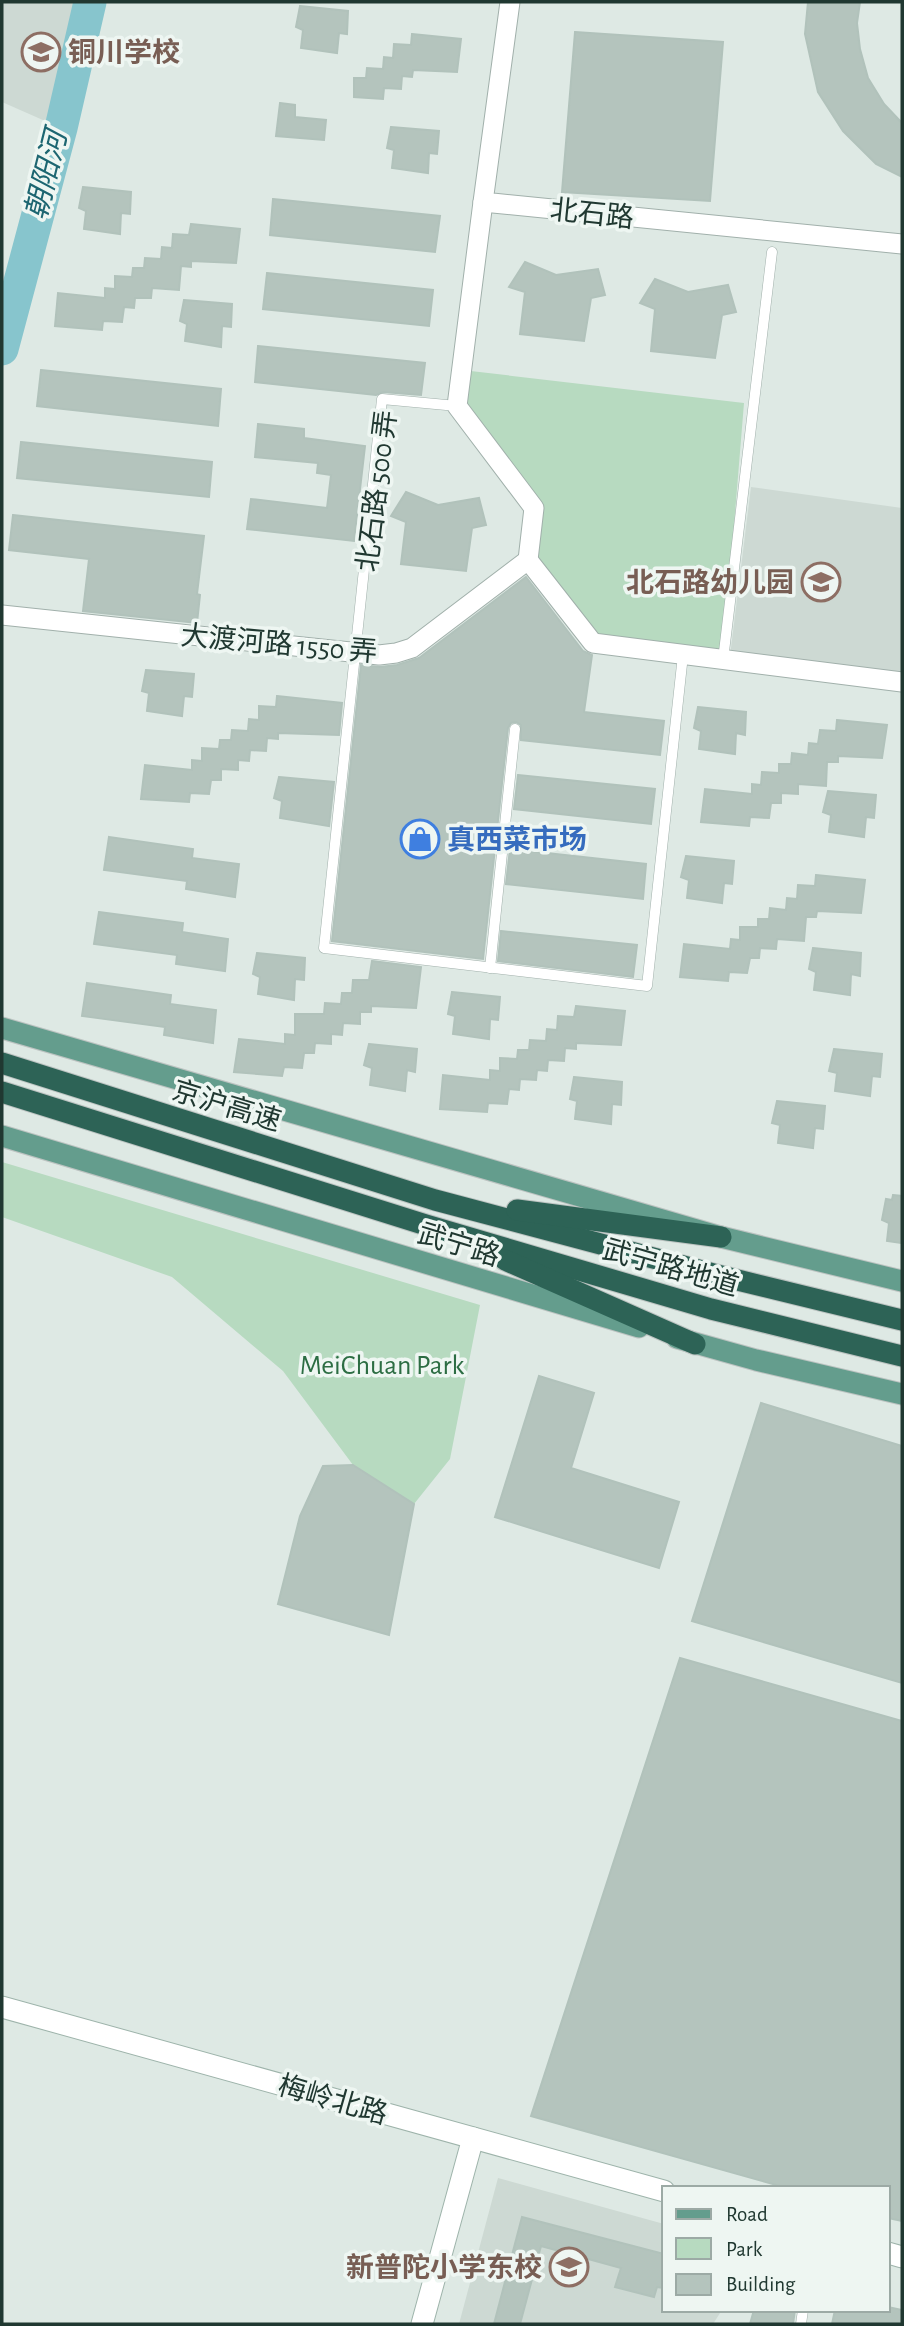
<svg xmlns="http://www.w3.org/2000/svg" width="904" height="2326" viewBox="0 0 904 2326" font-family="'Alegreya Sans','Noto Sans SC',sans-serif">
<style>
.built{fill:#cdd9d3}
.green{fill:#b7dac0}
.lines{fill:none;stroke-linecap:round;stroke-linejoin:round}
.river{stroke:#87c5cd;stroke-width:33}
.building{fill:#b4c4bd;stroke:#b1c2bb;stroke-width:2}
.lane-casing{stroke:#a1b0ab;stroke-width:11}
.street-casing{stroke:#a1b0ab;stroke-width:21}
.secondary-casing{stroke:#9eb4ab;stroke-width:23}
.primary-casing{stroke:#bcc3c1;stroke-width:23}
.highway-casing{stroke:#bcc3c1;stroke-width:23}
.lane{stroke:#fff;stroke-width:10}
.street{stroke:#fff;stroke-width:19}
.secondary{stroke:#fff;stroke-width:21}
.primary{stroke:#649d8d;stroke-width:21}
.highway{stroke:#2d6356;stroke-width:21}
.labels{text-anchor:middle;stroke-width:7;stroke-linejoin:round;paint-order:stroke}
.education-label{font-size:28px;font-weight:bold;fill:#785e54;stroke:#eef6f2;text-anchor:end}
.street-label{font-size:28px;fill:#203831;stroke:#eef6f2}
.shop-label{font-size:28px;font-weight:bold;fill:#366cbe;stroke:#eef6f2;text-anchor:start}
.park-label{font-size:28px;fill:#2c6d43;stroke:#eef6f2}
.water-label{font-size:30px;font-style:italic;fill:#1d6671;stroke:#eef6f2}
</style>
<rect width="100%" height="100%" fill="#dee9e4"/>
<g class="built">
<polygon points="2,2 92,2 61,128 2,102"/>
<polygon points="751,487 902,508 902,676 730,656"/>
<polygon points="498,2178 664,2224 664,2310 722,2310 713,2324 459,2324"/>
</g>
<g class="green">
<polygon points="462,370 744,403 723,660 593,643 528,560 534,508 457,406"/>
<polygon points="2,1162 480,1305 450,1459 414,1504 353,1465 283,1371 172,1277 2,1217"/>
</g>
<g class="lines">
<polyline class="river" points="2,349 61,128 90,2"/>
</g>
<g class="building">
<polygon points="808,2 860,2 857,23 860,49 868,78 884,104 902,123 902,177 876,164 843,131 818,92 805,34"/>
<polygon points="300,6 348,11 347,34 339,33 337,53 301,48 303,30 296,27"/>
<polygon points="575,32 723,42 710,201 562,192"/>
<polygon points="412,34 461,39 457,72 413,70 412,77 402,76 401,89 384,88 383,99 354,97 354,78 366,78 367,68 383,69 384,57 393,58 394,44 411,45"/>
<polygon points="280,103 295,105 295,117 326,120 324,140 276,136"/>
<polygon points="391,127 439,131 437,154 429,153 428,173 392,168 394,150 387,148"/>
<polygon points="83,187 131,192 130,214 121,213 120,234 84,229 86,211 79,208"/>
<polygon points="273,199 440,216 435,252 270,235"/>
<polygon points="191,224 240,229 236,263 191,261 191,267 181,266 179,290 152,288 151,298 135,298 134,308 124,307 122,322 103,321 102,330 55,326 58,293 105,298 105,288 115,289 115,276 132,277 133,268 144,268 145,258 161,259 162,247 172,248 173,234 189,235"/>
<polygon points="525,262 556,275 598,269 605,295 591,298 584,341 520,334 525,292 509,287"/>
<polygon points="267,273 433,290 429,326 263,309"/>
<polygon points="655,279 688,292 728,285 736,312 722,315 715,358 651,351 655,309 640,303"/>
<polygon points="184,300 232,304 231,327 222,326 221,347 185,341 187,324 180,321"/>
<polygon points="258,346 425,363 421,395 383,392 376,395 255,382"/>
<polygon points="41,370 221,389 218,426 37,406"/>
<polygon points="258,424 304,429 304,438 365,446 354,541 247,529 251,499 327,508 331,475 317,473 318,463 255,457"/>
<polygon points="21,442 212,462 209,497 17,478"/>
<polygon points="406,492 438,505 479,498 486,525 472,528 466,571 401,564 406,522 391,516"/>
<polygon points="13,515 204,536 197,594 200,595 197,623 83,611 89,559 9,550"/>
<polygon points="526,577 583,651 592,655 584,712 664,721 660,755 521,740 521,725 516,722 511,723 508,728 483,959 332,941 361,665 380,667 397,665 419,658"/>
<polygon points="146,670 194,674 192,697 184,696 182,716 147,711 149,693 142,691"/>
<polygon points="277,696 342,703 339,735 278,733 278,739 267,738 266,751 250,750 249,761 238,760 238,770 221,769 221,780 211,780 209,794 190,793 189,802 141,799 145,765 192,770 192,760 202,761 202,748 219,749 220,740 231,740 232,730 248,731 249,719 259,720 259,706 276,707"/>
<polygon points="698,707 746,712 745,735 736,733 735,754 699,749 701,731 694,728"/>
<polygon points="837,720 887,725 882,758 838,756 838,762 827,762 826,786 798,784 798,794 781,793 781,803 771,803 769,818 750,817 749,826 701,822 705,789 752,794 752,784 761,785 762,772 779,773 779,764 791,764 792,753 808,755 809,743 818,744 820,730 836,731"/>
<polygon points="518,775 655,789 651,824 514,809"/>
<polygon points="279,777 334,782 329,826 280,818 282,801 274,798"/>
<polygon points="828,791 876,795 874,818 866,817 864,837 829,832 831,815 823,812"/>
<polygon points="109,837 193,849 192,858 239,864 235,897 186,889 187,881 104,870"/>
<polygon points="510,849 646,864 643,899 506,884"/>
<polygon points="686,856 734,861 732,884 724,883 722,903 687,898 689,880 681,877"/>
<polygon points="816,875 865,880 861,913 817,911 816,917 806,917 804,941 777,939 776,949 760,948 759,958 750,958 747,973 729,972 728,981 680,977 684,944 730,949 731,939 740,940 740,927 758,927 758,919 769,919 770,908 786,910 787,898 797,899 798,885 815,886"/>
<polygon points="99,912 183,923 182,932 228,939 225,971 176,964 177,955 94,944"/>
<polygon points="501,931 637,945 633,977 498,961"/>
<polygon points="813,948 861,953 860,976 851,974 850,995 814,990 816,972 809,969"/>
<polygon points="257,953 305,958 304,980 295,979 294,1000 258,994 260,977 253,974"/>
<polygon points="372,961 421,967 416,1008 371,1006 371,1012 360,1012 360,1024 343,1023 342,1035 331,1034 331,1044 315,1043 314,1053 304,1053 302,1068 284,1067 282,1076 234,1072 239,1039 285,1044 285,1034 295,1035 295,1014 324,1014 325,1003 341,1004 342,993 352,993 353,980 369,980"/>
<polygon points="87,983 171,995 170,1004 216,1010 213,1043 164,1035 165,1027 82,1016"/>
<polygon points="452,992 500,997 498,1020 490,1019 489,1039 453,1034 455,1016 448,1014"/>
<polygon points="576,1006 625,1011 621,1045 576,1043 576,1049 565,1048 564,1061 548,1060 547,1071 537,1070 536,1080 520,1079 519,1090 509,1089 507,1104 488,1103 487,1112 440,1109 443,1075 490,1080 490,1070 500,1071 500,1058 517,1059 518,1050 529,1050 530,1040 546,1041 547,1029 557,1030 558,1016 574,1017"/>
<polygon points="369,1044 417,1049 415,1072 407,1070 405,1091 370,1085 372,1068 364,1065"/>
<polygon points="834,1049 882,1054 880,1077 872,1076 870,1096 835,1091 837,1073 829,1071"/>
<polygon points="574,1077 622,1082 621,1105 612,1104 611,1124 575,1119 577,1101 570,1099"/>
<polygon points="777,1101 825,1106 823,1129 815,1128 813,1148 778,1143 780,1125 772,1123"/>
<polygon points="893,1195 902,1196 902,1243 887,1241 889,1223 882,1220 886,1199 892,1200"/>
<polygon points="539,1376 594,1393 571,1468 679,1502 659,1568 495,1517"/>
<polygon points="761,1403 902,1446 902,1683 692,1621"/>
<polygon points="353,1465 414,1504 389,1635 278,1604 300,1516 323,1466"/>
<polygon points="680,1658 902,1721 902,2221 888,2218 888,2188 787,2188 531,2116"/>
<polygon points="522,2217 664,2254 664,2288 657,2287 654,2297 615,2287 621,2268 541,2246 520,2324 494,2324"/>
<polygon points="888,2307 902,2310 902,2324 832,2324 835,2310 888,2310"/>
<polygon points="754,2310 795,2310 793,2324 750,2324"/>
</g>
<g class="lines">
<defs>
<g id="lane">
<polyline points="457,406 382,399 324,948 647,986 683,655"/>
<polyline points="723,660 772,252"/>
<polyline points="490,968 515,729"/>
<polyline points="801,2324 803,2310"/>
</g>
<g id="street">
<polyline points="510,2 483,202 902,244"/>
<polyline points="483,202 457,406 534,508 528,560"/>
<polyline points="2,615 379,655 396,653 412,648 528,560 593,643 902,682"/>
</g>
<g id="secondary">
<polyline points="2,2007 664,2191"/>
<polyline points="888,2253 902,2257"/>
<polyline points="422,2324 473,2138"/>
</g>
<g id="primary">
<polyline points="2,1028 721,1237 902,1281"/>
<polyline points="2,1136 639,1327"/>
<polyline points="677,1338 756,1360 902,1394"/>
</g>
<g id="highway">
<polyline points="2,1063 435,1200 717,1275 902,1320"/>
<polyline points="2,1092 426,1225 711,1309 902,1356"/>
<polyline points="517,1210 721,1237"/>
<polyline points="505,1260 695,1344"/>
</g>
</defs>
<use href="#lane" class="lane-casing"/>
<use href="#street" class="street-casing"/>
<use href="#secondary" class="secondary-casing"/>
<use href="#primary" class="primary-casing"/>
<use href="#highway" class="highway-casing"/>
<use href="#lane" class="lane"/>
<use href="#street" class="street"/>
<use href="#secondary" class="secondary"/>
<use href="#primary" class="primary"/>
<use href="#highway" class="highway"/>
</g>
<defs>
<symbol id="school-ring" viewBox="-11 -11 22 22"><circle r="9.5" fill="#eef6f2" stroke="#8d6e63" stroke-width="1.5"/><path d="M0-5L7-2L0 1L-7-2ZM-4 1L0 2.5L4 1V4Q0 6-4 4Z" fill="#8d6e63"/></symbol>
<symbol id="shop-ring" viewBox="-11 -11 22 22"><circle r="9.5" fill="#eef6f2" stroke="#3f7fe0" stroke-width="1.5"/><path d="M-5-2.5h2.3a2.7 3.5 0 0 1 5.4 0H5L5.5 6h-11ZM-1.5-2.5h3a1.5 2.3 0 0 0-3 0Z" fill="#3f7fe0"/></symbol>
</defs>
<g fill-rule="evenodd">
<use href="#school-ring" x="19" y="30" width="44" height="44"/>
<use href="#school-ring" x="799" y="560" width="44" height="44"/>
<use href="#shop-ring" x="398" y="817" width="44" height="44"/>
<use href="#school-ring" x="547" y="2245" width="44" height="44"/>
</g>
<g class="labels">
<g class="education-label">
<text x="68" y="62" text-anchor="start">铜川学校</text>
<text x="794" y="592">北石路幼儿园</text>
<text x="542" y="2277">新普陀小学东校</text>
</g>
<g class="street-label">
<text transform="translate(592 213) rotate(6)" y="10">北石路</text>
<text transform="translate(376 491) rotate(-83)" y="10">北石路 500 弄</text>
<text transform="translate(279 643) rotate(5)" y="10">大渡河路 1550 弄</text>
<text transform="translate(227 1105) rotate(17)" y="10">京沪高速</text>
<text transform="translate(459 1244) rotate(17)" y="10">武宁路</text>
<text transform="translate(671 1267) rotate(16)" y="10">武宁路地道</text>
<text transform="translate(333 2099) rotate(16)" y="10">梅岭北路</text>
</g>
<g class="shop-label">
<text x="447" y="849">真西菜市场</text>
</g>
<g class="park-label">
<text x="382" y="1374">MeiChuan Park</text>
</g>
<g class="water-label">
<text transform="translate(46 175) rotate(-76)" y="10">朝阳河</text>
</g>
</g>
<rect width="904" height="2326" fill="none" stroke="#203831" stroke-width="7"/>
<rect x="662" y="2186" width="228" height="126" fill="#eef6f2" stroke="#9caaa5" stroke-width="2"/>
<rect x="676" y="2209" width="35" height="10" fill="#649d8d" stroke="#9caaa5" stroke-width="2"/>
<text x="726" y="2221" font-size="21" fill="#203831">Road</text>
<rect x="676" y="2238" width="35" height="21" fill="#b7dac0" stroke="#9caaa5" stroke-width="2"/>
<text x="726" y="2256" font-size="21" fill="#203831">Park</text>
<rect x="676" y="2274" width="35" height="21" fill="#b4c4bd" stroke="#9caaa5" stroke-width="2"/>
<text x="726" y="2291" font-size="21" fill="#203831">Building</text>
</svg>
